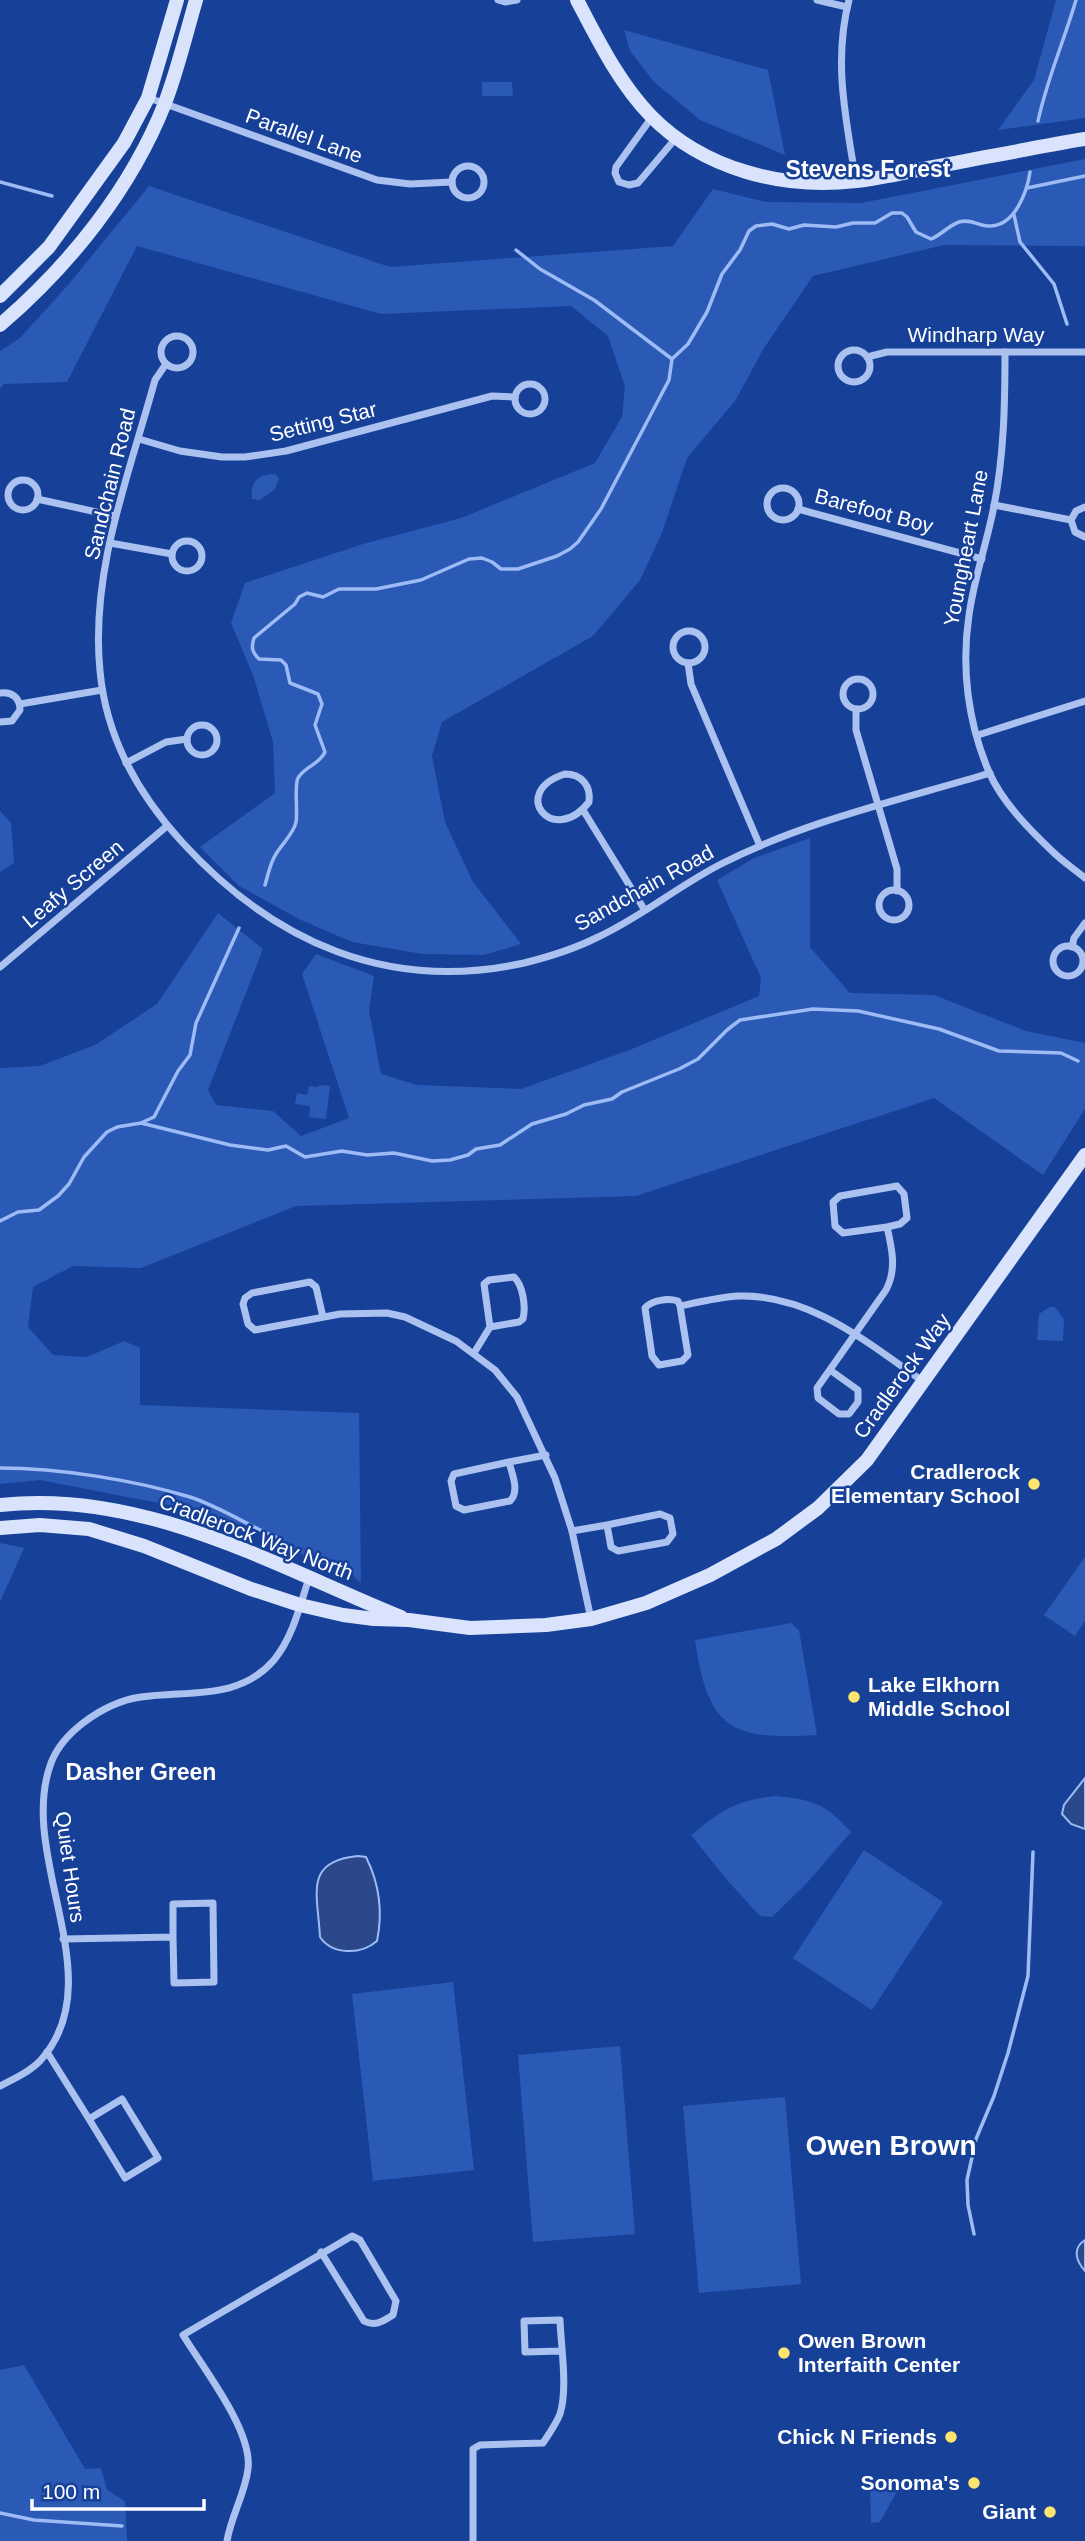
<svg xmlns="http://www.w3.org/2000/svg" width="1085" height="2541" viewBox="0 0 1085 2541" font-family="Helvetica,sans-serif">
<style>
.green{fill:#2b59b6}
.water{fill:#2a488a;stroke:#9dbbf4;stroke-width:2}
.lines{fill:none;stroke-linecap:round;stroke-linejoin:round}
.stream{stroke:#9dbbf4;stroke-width:3.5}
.street{stroke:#abc2f1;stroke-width:7}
.secondary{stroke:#d9e4fc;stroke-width:14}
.poi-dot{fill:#ffe56b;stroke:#174198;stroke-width:2.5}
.labels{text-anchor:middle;stroke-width:5;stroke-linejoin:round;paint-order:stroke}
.street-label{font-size:21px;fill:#fff;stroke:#174198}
.poi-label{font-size:21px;font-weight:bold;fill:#fff;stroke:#174198;text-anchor:end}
.neighbourhood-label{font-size:23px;font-weight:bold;fill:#fff;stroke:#174198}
.district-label{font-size:28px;font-weight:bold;fill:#fff;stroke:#174198}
</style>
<rect width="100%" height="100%" fill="#174198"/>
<g class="green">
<polygon points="1056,0 1085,0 1085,118 998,130 1034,80"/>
<polygon points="624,30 768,70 785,155 700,120 654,82 630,51"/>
<polygon points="482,82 512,82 513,96 482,96"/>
<polygon points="1085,159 1085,246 944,245 813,276 764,348 735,401 687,458 662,533 640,580 593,636 442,722 432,756 445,822 473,882 521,944 484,955 422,954 352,942 301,920 239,886 200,847 275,793 273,742 253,675 231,623 245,583 363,544 461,518 595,463 622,417 625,386 608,336 571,306 381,314 137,246 67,382 4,384 0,389 0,351 20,338 68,285 149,186 390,267 673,246 713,189 766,202 861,203"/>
<path d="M271,474L276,475L279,478L275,489L260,500L252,499C250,483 256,476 271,474Z"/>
<polygon points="0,811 11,823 14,863 0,872"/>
<polygon points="810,838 810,947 850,993 934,995 1026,1031 1085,1043 1085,1109 1043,1175 934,1098 636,1196 296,1206 141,1268 73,1266 33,1287 28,1327 53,1355 87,1357 124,1341 140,1348 140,1405 359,1413 361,1583 349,1572 316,1562 255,1529 189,1509 40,1480 0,1484 0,1068 40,1066 95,1045 157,1004 218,913 263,949 208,1090 216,1105 273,1111 301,1136 349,1118 302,974 316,954 374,976 369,1011 381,1074 417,1085 521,1089 632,1049 759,996 761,978 717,880 754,858"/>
<polygon points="319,1085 330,1086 326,1119 309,1117 310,1106 295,1104 297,1093 307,1095 309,1086 318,1087"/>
<polygon points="1050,1307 1055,1307 1064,1319 1063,1341 1037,1340 1039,1314"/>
<polygon points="0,1543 24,1548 0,1602"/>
<polygon points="1085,1557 1085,1621 1075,1636 1044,1615"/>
<path d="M791,1623L799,1630L817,1735C731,1740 708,1730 695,1640Z"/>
<path d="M775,1796C815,1800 824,1803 851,1832L806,1884L772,1917L760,1916L727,1880L691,1835C723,1810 733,1801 775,1796Z"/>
<polygon points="864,1850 943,1902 872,2010 793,1958"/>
<polygon points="453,1982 474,2170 373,2181 352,1994"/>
<polygon points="620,2046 635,2234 533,2242 518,2055"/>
<polygon points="785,2097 801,2284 699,2293 683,2106"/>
<polygon points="24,2365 85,2469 101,2468 107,2490 125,2501 127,2541 0,2541 0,2370"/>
<polygon points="885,2485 899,2488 880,2522 871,2523 870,2488"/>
</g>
<g class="water">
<polygon points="1085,1778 1085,1829 1071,1824 1062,1814 1064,1805"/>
<path d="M358,1856L366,1857C379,1883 383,1912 377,1941C361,1955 332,1955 320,1937C318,1895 303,1861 358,1856Z"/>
<path d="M1085,2240V2271C1076,2261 1072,2248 1085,2240Z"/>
</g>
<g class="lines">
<g class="stream">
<path d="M1038,121C1047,79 1064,41 1076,0"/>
<polyline points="0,182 52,196"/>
<polyline points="1027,188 1085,176"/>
<polyline points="1014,215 1020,242 1054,284 1067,324"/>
<polyline points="516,250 540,269 594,300 672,359"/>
<path d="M265,885C268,875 270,863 276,854C282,844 294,833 296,822C298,810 294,786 298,778C305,766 319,765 325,752L315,725L322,704L318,694L290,683L286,665L281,660L259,659C252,652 251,648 254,638L295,604L299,597L307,593L323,597L339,589H376L421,580L469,559L482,558L492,562L501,569H518L557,556L570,549L578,542L601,509L669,380L672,359L688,344L707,312L722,274L740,250L749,231L756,226L772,224L789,229L804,225L836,227L853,223H875L892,213H902L907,217L916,232L931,239C941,235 948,226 959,222C971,218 980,227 991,226C1015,225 1027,192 1030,172"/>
<polyline points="141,1123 230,1145 268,1150 286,1146 305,1157 342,1151 367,1155 394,1153 432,1161 450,1160 468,1155 476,1149 500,1145 532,1124 566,1114 584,1105 612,1099 622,1092 679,1069 698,1059 727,1030 740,1020 813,1009 858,1011 939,1029 999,1051 1061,1053 1078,1061"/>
<polyline points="0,1221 18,1212 39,1210 58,1196 69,1184 84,1157 107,1132 117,1127 141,1123 154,1117 178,1071 190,1055 196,1023 239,928"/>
<path d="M0,1468C59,1468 134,1480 190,1497C221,1507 248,1526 278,1538"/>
<polyline points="974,2234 968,2205 967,2180 976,2139 994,2096 1008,2053 1028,1976 1033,1852"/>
<polyline points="0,2513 34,2520 122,2526"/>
</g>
<g class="street">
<polyline points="498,0 505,2 517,0"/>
<polyline points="817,0 847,7"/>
<path d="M849,0C833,61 846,120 856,181"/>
<polyline points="149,98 377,180 410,184 452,182"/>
<polyline points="652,117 616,167 615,173 619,182 629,185 638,183 676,138"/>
<circle cx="468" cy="182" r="16"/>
<circle cx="177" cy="352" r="16"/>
<circle cx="854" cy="366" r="16"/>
<path d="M1005,352C1005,404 1004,455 994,506C987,543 974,578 969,615C961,668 968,723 989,772C1002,802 1029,829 1052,851C1062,861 1074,869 1085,878"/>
<polyline points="867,357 887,352 1085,352"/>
<path d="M166,364L155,380C129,475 90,571 100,671C106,736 138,794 182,842C273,942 388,993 524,963C548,957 574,949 596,938C640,918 678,886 721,864C805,821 900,800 990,773"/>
<circle cx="530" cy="399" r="15"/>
<polyline points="139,439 180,451 222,457 245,457 286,451 492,396 515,397"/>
<circle cx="23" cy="495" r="15"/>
<circle cx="783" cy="504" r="16"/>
<polyline points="37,499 115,516"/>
<polyline points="994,505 1071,520"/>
<polyline points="1085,507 1076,511 1071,520 1075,532 1085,537"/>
<polyline points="798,509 982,559"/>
<circle cx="187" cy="556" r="15"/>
<polyline points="110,543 172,554"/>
<circle cx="689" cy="647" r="16"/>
<polyline points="688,663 691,684 760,846"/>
<circle cx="858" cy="694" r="15"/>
<path d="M0,693C12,691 20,698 20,710L12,721L0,722"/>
<polyline points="20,704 102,690"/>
<polyline points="856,709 856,730 897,869 897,891"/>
<circle cx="202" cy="740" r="15"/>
<polyline points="978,735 1085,701"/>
<polyline points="126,763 166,742 187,739"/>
<path d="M565,774C582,774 591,786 589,802C553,848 508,792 565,774Z"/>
<polyline points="583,810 644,909"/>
<circle cx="894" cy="905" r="15"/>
<circle cx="1068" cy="961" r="15"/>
<polyline points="1072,947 1074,938 1085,923"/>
<polyline points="0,967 167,826"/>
<path d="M680,1306L678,1301C668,1298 652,1300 645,1308L652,1356L659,1365L682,1361L688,1355L680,1306C699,1302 720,1297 739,1296C811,1294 869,1344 924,1382"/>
<polyline points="323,1317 316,1287 310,1282 252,1293 245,1298 243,1304 248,1324 255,1330 340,1314 387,1313 405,1317 456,1341 495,1370 517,1397 555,1478 572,1531 591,1619"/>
<path d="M474,1353L490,1327L484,1284L489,1280L514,1277C523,1285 526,1307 523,1319L519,1322L490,1327"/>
<path d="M830,1370L858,1390V1402L849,1414H839L818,1398L817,1388L886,1290C897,1269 892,1249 887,1227L843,1233L835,1226L833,1202L840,1196L897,1186L904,1194L907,1218L900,1224L887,1227"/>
<path d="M509,1462L454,1474L451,1481L456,1506L464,1510L510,1501C520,1491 512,1474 509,1462L546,1455"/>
<polyline points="572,1531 607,1525 611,1547 618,1551 667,1542 673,1534 670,1518 660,1514 607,1525"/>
<polyline points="63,1939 173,1937 174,1983 214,1982 213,1903 173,1904 173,1937"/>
<polyline points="47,2052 89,2119 122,2099 158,2158 125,2178 89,2119"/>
<path d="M0,2086C14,2079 29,2072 40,2061C114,1980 16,1857 51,1763C57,1747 70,1733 83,1723C100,1710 120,1700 141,1697C188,1690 239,1701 274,1660C293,1637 300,1605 309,1578"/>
<path d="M227,2541C231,2516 245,2494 248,2469C253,2431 203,2368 183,2335L352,2236L360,2240L396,2301L393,2315C383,2321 375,2327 364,2321L321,2252"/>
<path d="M473,2541V2449L480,2445L543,2443C549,2434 556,2424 560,2414C568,2389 561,2347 560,2320L524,2321L525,2352L561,2351"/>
</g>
<g class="secondary">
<path d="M577,0C598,40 619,83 651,116C703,169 783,190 856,181C884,178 911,171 939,166C988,157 1036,147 1085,139"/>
<polyline points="0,296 49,247 124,143 148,98 177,0"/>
<path d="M0,325C70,265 131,189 165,103C178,69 186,34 196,0"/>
<path d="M0,1505C143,1489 273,1565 401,1617"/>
<polyline points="0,1528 40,1525 89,1529 144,1546 251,1589 300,1605 343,1615 374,1619 409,1620 470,1628 546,1625 591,1619 646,1603 710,1575 776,1539 818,1508 867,1460 1085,1155"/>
</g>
</g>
<g class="poi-dot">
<circle cx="1034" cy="1484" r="7"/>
<circle cx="854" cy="1697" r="7"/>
<circle cx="784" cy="2353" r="7"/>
<circle cx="951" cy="2437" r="7"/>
<circle cx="974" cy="2483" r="7"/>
<circle cx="1050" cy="2512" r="7"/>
</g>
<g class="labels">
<g class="street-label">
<text transform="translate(304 136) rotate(20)" y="7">Parallel Lane</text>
<text x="976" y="342">Windharp Way</text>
<text transform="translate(323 422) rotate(-14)" y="7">Setting Star</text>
<text transform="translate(110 484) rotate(-76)" y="7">Sandchain Road</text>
<text transform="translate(874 511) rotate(15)" y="7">Barefoot Boy</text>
<text transform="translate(966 548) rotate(-79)" y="7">Youngheart Lane</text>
<text transform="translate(73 884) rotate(-40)" y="7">Leafy Screen</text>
<text transform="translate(644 888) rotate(-29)" y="7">Sandchain Road</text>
<text transform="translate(902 1376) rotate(-54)" y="7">Cradlerock Way</text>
<text transform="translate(256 1537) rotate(21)" y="7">Cradlerock Way North</text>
<text transform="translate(70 1867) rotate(82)" y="7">Quiet Hours</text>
</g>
<g class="poi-label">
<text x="1020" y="1479">Cradlerock<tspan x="1020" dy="24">Elementary School</tspan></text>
<text x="868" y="1692" text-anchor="start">Lake Elkhorn<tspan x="868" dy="24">Middle School</tspan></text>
<text x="798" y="2348" text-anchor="start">Owen Brown<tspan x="798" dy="24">Interfaith Center</tspan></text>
<text x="937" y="2444">Chick N Friends</text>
<text x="960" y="2490">Sonoma's</text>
<text x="1036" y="2519">Giant</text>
</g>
<g class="neighbourhood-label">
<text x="868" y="177">Stevens Forest</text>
<text x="141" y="1780">Dasher Green</text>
</g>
<g class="district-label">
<text x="891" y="2155">Owen Brown</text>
</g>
</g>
<path d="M32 2499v10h172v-10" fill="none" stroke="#ffffff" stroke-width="3.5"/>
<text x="42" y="2499" font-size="21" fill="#ffffff" stroke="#174198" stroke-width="5" paint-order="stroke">100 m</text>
</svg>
